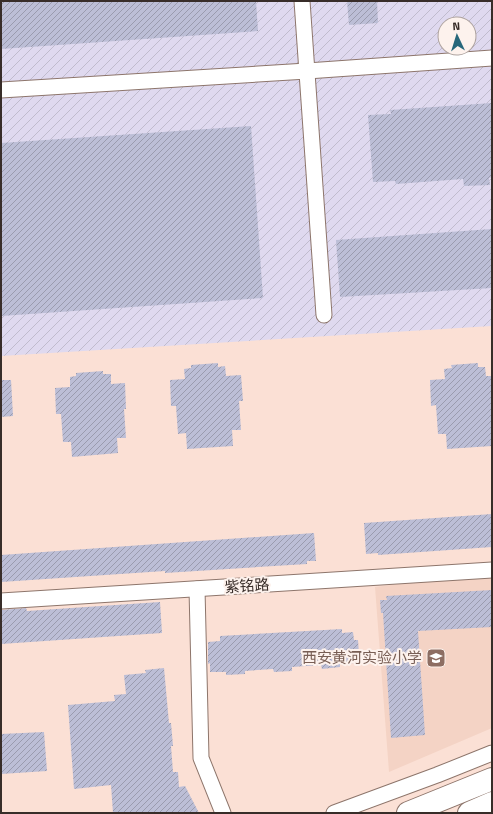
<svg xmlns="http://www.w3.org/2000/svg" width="493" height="814" viewBox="0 0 493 814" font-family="'Titillium Web','Noto Sans SC',sans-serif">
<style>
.industrial{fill:url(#industrial-furrows);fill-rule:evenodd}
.built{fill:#f4d3c5}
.building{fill:url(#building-hatch)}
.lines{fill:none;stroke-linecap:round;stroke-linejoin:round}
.street-casing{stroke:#8d756b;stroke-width:17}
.primary-casing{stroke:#8d756b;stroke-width:24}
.street{stroke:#fff;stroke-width:15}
.primary{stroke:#fff;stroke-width:22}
.labels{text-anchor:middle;stroke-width:4;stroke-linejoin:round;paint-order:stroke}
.street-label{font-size:15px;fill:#382d29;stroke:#fdf2ed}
.education-label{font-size:15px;fill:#785e54;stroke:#fdf2ed;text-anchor:end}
</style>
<defs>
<pattern id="industrial-furrows" width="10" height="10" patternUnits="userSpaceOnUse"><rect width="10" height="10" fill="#dfd9ef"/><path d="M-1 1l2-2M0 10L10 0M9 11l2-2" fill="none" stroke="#c0bbcd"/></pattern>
<pattern id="building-hatch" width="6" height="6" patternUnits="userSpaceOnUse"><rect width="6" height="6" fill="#bcbed6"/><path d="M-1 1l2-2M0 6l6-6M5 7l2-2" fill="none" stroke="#9a9bae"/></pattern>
</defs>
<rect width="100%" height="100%" fill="#fbe0d5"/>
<path class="industrial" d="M1,1H492V326L1,356ZM445,24H469V48H445Z"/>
<polygon class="built" points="492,572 492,728 389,772 375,587"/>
<g class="building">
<polygon points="1,1 256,1 258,31 1,49"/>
<polygon points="347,1 377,1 378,23 349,25"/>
<polygon points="492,103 492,177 489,178 490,185 464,186 463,179 396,184 395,181 373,182 368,115 391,114 390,110"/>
<polygon points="251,126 263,298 1,316 1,143"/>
<polygon points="492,229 492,288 340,297 336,240"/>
<polygon points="218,363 218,367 225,366 226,376 241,375 243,401 239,401 241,430 232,430 233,446 187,449 186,433 178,434 176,406 171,406 170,380 185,379 184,369 191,368 191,365"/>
<polygon points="478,363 478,367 485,367 486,376 492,376 492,446 447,449 446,434 438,434 436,405 431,406 430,380 445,379 444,369 452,368 451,365"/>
<polygon points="103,371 103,374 111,374 111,384 125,383 126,409 124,409 126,438 117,438 118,453 72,457 71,442 63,442 61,414 56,414 55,388 70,387 70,377 76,376 76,373"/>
<polygon points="1,380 11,380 13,416 1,417"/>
<polygon points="492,514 492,547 378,555 378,553 366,554 364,523"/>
<polygon points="314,533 316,561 307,561 307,564 165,573 165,571 1,582 1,555"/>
<polygon points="492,590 492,627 418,631 425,735 391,738 383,613 381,613 380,600 387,600 386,596"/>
<polygon points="160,602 162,633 1,644 1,610 26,608 27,611"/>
<polygon points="342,629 342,633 353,632 354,640 358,640 359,654 355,654 356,663 340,664 340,667 322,669 321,665 292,667 292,671 274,672 273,669 245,671 245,674 226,675 226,672 210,672 210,663 208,664 208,642 220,641 220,636"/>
<polygon points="164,668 169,723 171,723 173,746 171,746 173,772 178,772 179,787 185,786 199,813 113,813 111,785 74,789 68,705 115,701 114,695 126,694 124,675 146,673 145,670"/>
<polygon points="44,732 47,771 1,774 1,734"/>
</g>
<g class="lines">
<defs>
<g id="street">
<polyline points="302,1 324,315"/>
<polyline points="1,90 307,71 492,58"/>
<polyline points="197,589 201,758 223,813"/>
<polyline points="1,601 492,570"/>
<polyline points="334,813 437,775 492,753"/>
</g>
<g id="primary">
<polyline points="408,813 492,779"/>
<polyline points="469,813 492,803"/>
</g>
</defs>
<use href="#street" class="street-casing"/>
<use href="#primary" class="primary-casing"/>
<use href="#street" class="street"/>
<use href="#primary" class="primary"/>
</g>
<defs>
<symbol id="school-square" viewBox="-11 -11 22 22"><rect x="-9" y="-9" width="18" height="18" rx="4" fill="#8d6e63" stroke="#fdf2ed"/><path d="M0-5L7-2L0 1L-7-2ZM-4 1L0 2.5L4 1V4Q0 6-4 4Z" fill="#fff"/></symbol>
</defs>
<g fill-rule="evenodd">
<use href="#school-square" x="425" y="647" width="22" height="22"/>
</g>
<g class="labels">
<g class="street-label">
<text transform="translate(247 586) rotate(-4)" y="5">紫铭路</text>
</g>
<g class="education-label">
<text x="422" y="663">西安黄河实验小学</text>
</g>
</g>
<rect width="493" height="814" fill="none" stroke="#382d29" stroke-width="4"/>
<g transform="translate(457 36) rotate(356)"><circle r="19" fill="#fdf2ed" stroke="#aea39f"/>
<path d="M0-3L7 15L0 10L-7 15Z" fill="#27677b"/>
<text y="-6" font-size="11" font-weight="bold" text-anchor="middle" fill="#382d29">N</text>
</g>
</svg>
